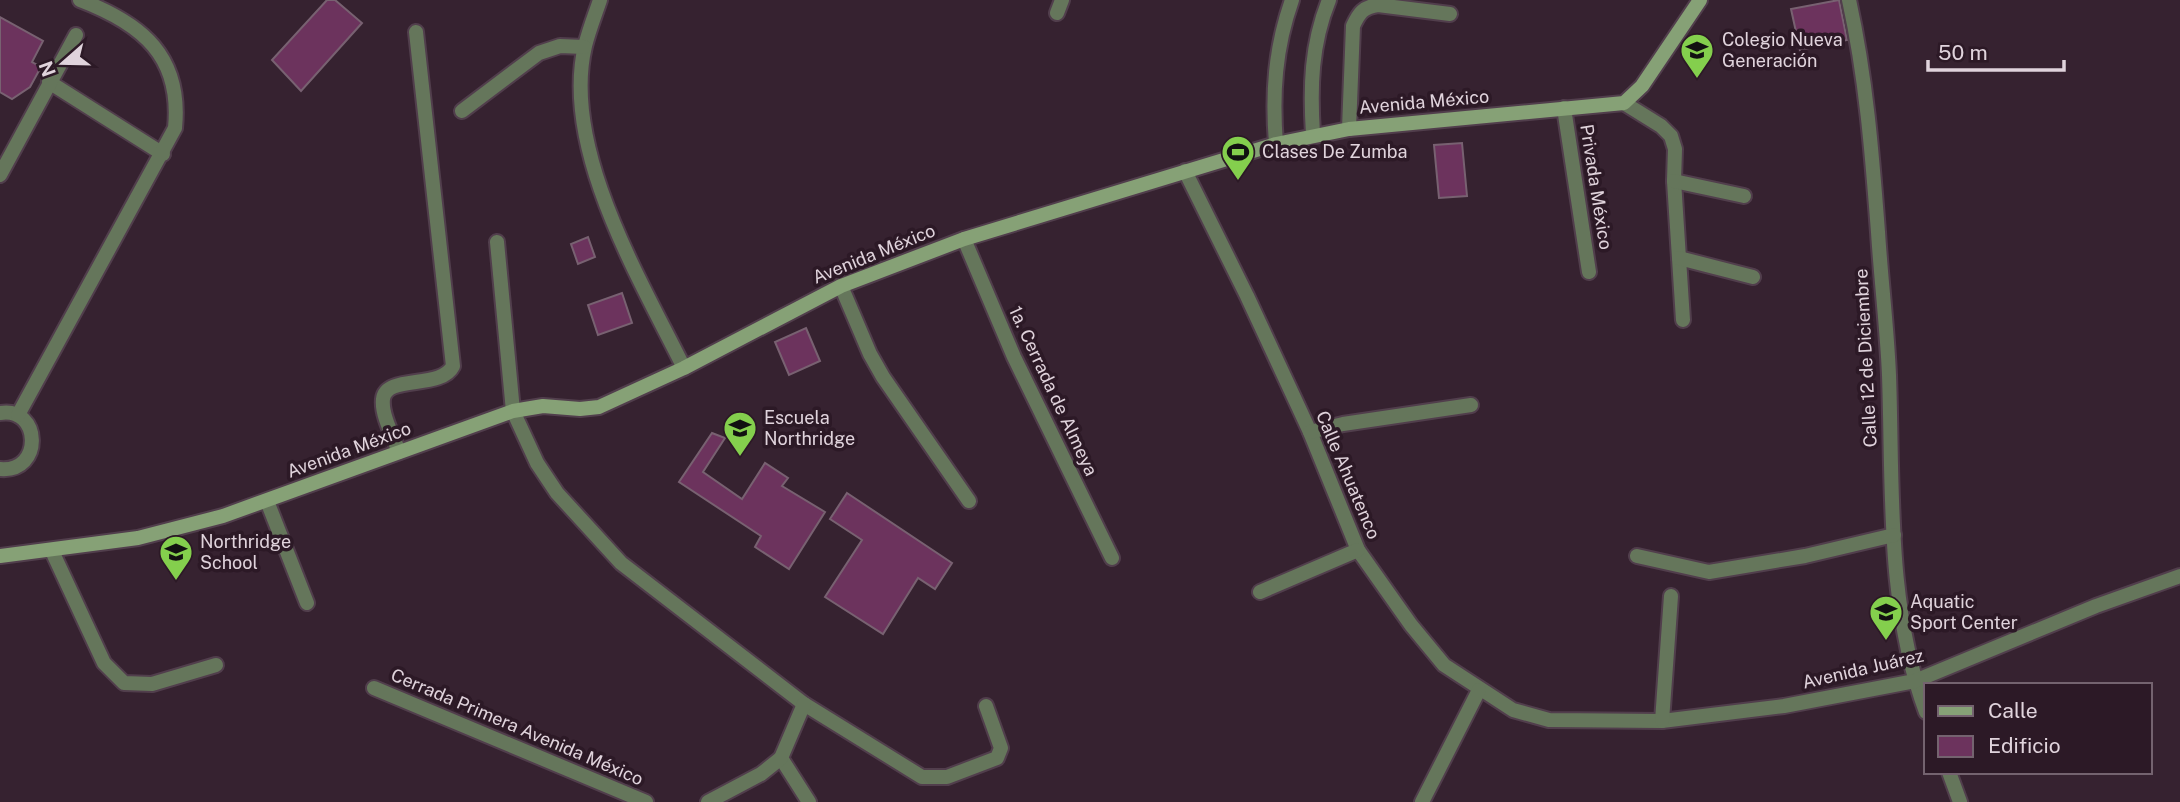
<svg xmlns="http://www.w3.org/2000/svg" width="2180" height="802" viewBox="0 0 2180 802" font-family="'Public Sans',sans-serif">
<style>
.building{fill:#6c335d;stroke:#786171;stroke-width:2}
.lines{fill:none;stroke-linecap:round;stroke-linejoin:round}
.street-casing{stroke:#513e4c;stroke-width:18}
.secondary-casing{stroke:#513e4c;stroke-width:18}
.street{stroke:#65765b;stroke-width:14}
.secondary{stroke:#86a176;stroke-width:14}
.labels{text-anchor:middle;stroke-width:7;stroke-linejoin:round;paint-order:stroke}
.poi-label{font-size:18px;fill:#e0d3dc;stroke:#2c1926;text-anchor:start}
.street-label{font-size:18px;fill:#e0d3dc;stroke:#2c1926}
</style>
<rect width="100%" height="100%" fill="#362230"/>
<g class="building">
<polygon points="327,0 335,0 362,23 301,91 272,60"/>
<polygon points="1839,0 1847,40 1800,50 1791,9"/>
<polygon points="0,17 43,41 32,62 41,67 30,87 12,99 0,92"/>
<polygon points="1462,143 1467,196 1439,198 1434,145"/>
<polygon points="588,237 595,257 578,264 571,244"/>
<polygon points="622,293 632,323 598,335 588,305"/>
<polygon points="806,328 820,361 789,375 775,342"/>
<polygon points="712,433 725,438 703,472 742,499 765,463 788,478 782,486 825,512 789,569 755,547 761,536 679,482"/>
<polygon points="847,493 952,563 935,589 918,578 883,634 825,597 862,540 830,519"/>
</g>
<g class="lines">
<defs>
<g id="street">
<path d="M600,0C595,15 589,30 585,46C561,148 640,279 684,368"/>
<path d="M1849,0C1866,77 1872,153 1878,232C1881,280 1887,328 1889,375C1893,488 1886,605 1926,712"/>
<polyline points="1057,13 1062,0"/>
<polyline points="49,82 163,154"/>
<polyline points="1624,103 1661,126 1671,136 1675,149 1674,181 1683,320"/>
<polyline points="1564,108 1589,272"/>
<polyline points="462,111 539,53 560,46 584,47"/>
<path d="M1349,129L1353,26C1359,13 1363,7 1378,5L1450,14"/>
<path d="M1313,134C1310,88 1311,44 1329,0"/>
<path d="M1276,144C1272,94 1275,48 1292,0"/>
<polyline points="1185,171 1247,296 1310,432 1358,550 1411,625 1444,665 1513,710 1549,720 1662,721 1784,706 1915,681 2096,606 2180,576"/>
<polyline points="0,175 76,35"/>
<polyline points="1674,181 1744,196"/>
<polyline points="964,239 1014,357 1112,558"/>
<polyline points="497,242 513,411 537,463 557,493 621,563 804,704 922,777 947,777 997,758 1001,748 986,706"/>
<polyline points="1679,258 1753,277"/>
<polyline points="841,286 870,354 883,377 969,501"/>
<path d="M0,413C41,406 44,473 0,469"/>
<path d="M18,415L175,128C182,57 143,24 80,0"/>
<polyline points="1310,432 1343,424 1471,405"/>
<path d="M399,452C394,438 381,415 383,399C386,374 441,390 453,366L416,32"/>
<polyline points="267,501 307,603"/>
<polyline points="52,551 104,663 124,683 152,684 216,665"/>
<polyline points="1637,556 1709,572 1805,556 1894,535"/>
<polyline points="1260,592 1358,550"/>
<polyline points="374,688 646,802"/>
<polyline points="1662,721 1671,596"/>
<polyline points="781,758 809,802"/>
<polyline points="1949,772 1960,802"/>
<polyline points="708,802 761,774 781,758 804,704"/>
<polyline points="1422,802 1479,690"/>
</g>
<polyline id="secondary" points="0,556 138,538 223,516 513,411 543,406 580,409 599,407 684,368 841,286 964,239 1276,144 1349,129 1624,103 1642,86 1700,0"/>
</defs>
<use href="#street" class="street-casing"/>
<use href="#secondary" class="secondary-casing"/>
<use href="#street" class="street"/>
<use href="#secondary" class="secondary"/>
</g>
<defs>
<symbol id="school-pin" viewBox="-11 -11 22 30"><path d="M0 17L-7.5 6A9.5 9.5 0 1 1 7.5 6Z" fill="#84cf4d" stroke="#2c1926"/><path d="M0-5L7-2L0 1L-7-2ZM-4 1L0 2.5L4 1V4Q0 6-4 4Z" fill="#111"/></symbol>
<symbol id="stadium-pin" viewBox="-11 -11 22 30"><path d="M0 17L-7.5 6A9.5 9.5 0 1 1 7.5 6Z" fill="#84cf4d" stroke="#2c1926"/><path d="M0-5a6.5 5 0 1 0 0 10a6.5 5 0 1 0 0-10ZM-3.5-1.8h7v3.6h-7Z" fill="#111"/></symbol>
</defs>
<g fill-rule="evenodd">
<use href="#school-pin" x="1678" y="31" width="38" height="52"/>
<use href="#stadium-pin" x="1219" y="133" width="38" height="52"/>
<use href="#school-pin" x="721" y="409" width="38" height="52"/>
<use href="#school-pin" x="157" y="533" width="38" height="52"/>
<use href="#school-pin" x="1867" y="593" width="38" height="52"/>
</g>
<g class="labels">
<g class="poi-label">
<text x="1722" y="46">Colegio Nueva<tspan x="1722" dy="21">Generación</tspan></text>
<text x="1262" y="158">Clases De Zumba</text>
<text x="764" y="424">Escuela<tspan x="764" dy="21">Northridge</tspan></text>
<text x="200" y="548">Northridge<tspan x="200" dy="21">School</tspan></text>
<text x="1910" y="608">Aquatic<tspan x="1910" dy="21">Sport Center</tspan></text>
</g>
<g class="street-label">
<text transform="translate(1424 102) rotate(-5)" y="6">Avenida México</text>
<text transform="translate(1596 187) rotate(81)" y="6">Privada México</text>
<text transform="translate(874 254) rotate(-22)" y="6">Avenida México</text>
<text transform="translate(1866 358) rotate(-93)" y="6">Calle 12 de Diciembre</text>
<text transform="translate(1053 391) rotate(65)" y="6">1a. Cerrada de Almeya</text>
<text transform="translate(349 450) rotate(-20)" y="6">Avenida México</text>
<text transform="translate(1348 475) rotate(67)" y="6">Calle Ahuatenco</text>
<text transform="translate(1863 669) rotate(-13)" y="6">Avenida Juárez</text>
<text transform="translate(517 727) rotate(23)" y="6">Cerrada Primera Avenida México</text>
</g>
</g>
<rect x="1924" y="683" width="228" height="91" fill="#2c1926" stroke="#74636f" stroke-width="2"/>
<rect x="1938" y="706" width="35" height="10" fill="#86a176" stroke="#74636f" stroke-width="2"/>
<text x="1988" y="718" font-size="21" fill="#e0d3dc">Calle</text>
<rect x="1938" y="736" width="35" height="21" fill="#6c335d" stroke="#74636f" stroke-width="2"/>
<text x="1988" y="753" font-size="21" fill="#e0d3dc">Edificio</text>
<g transform="translate(63 63) rotate(250)" stroke="#2c1926" stroke-width="5" paint-order="stroke">
<path d="M0-5L12 26L0 18L-12 26Z" fill="#e0d3dc"/>
<text y="-10" font-size="19" font-weight="bold" text-anchor="middle" fill="#e0d3dc">N</text>
</g>
<path d="M1928 60v10h136v-10" fill="none" stroke="#e0d3dc" stroke-width="3.5"/>
<text x="1938" y="60" font-size="21" fill="#e0d3dc" stroke="#2c1926" stroke-width="5" paint-order="stroke">50 m</text>
</svg>
